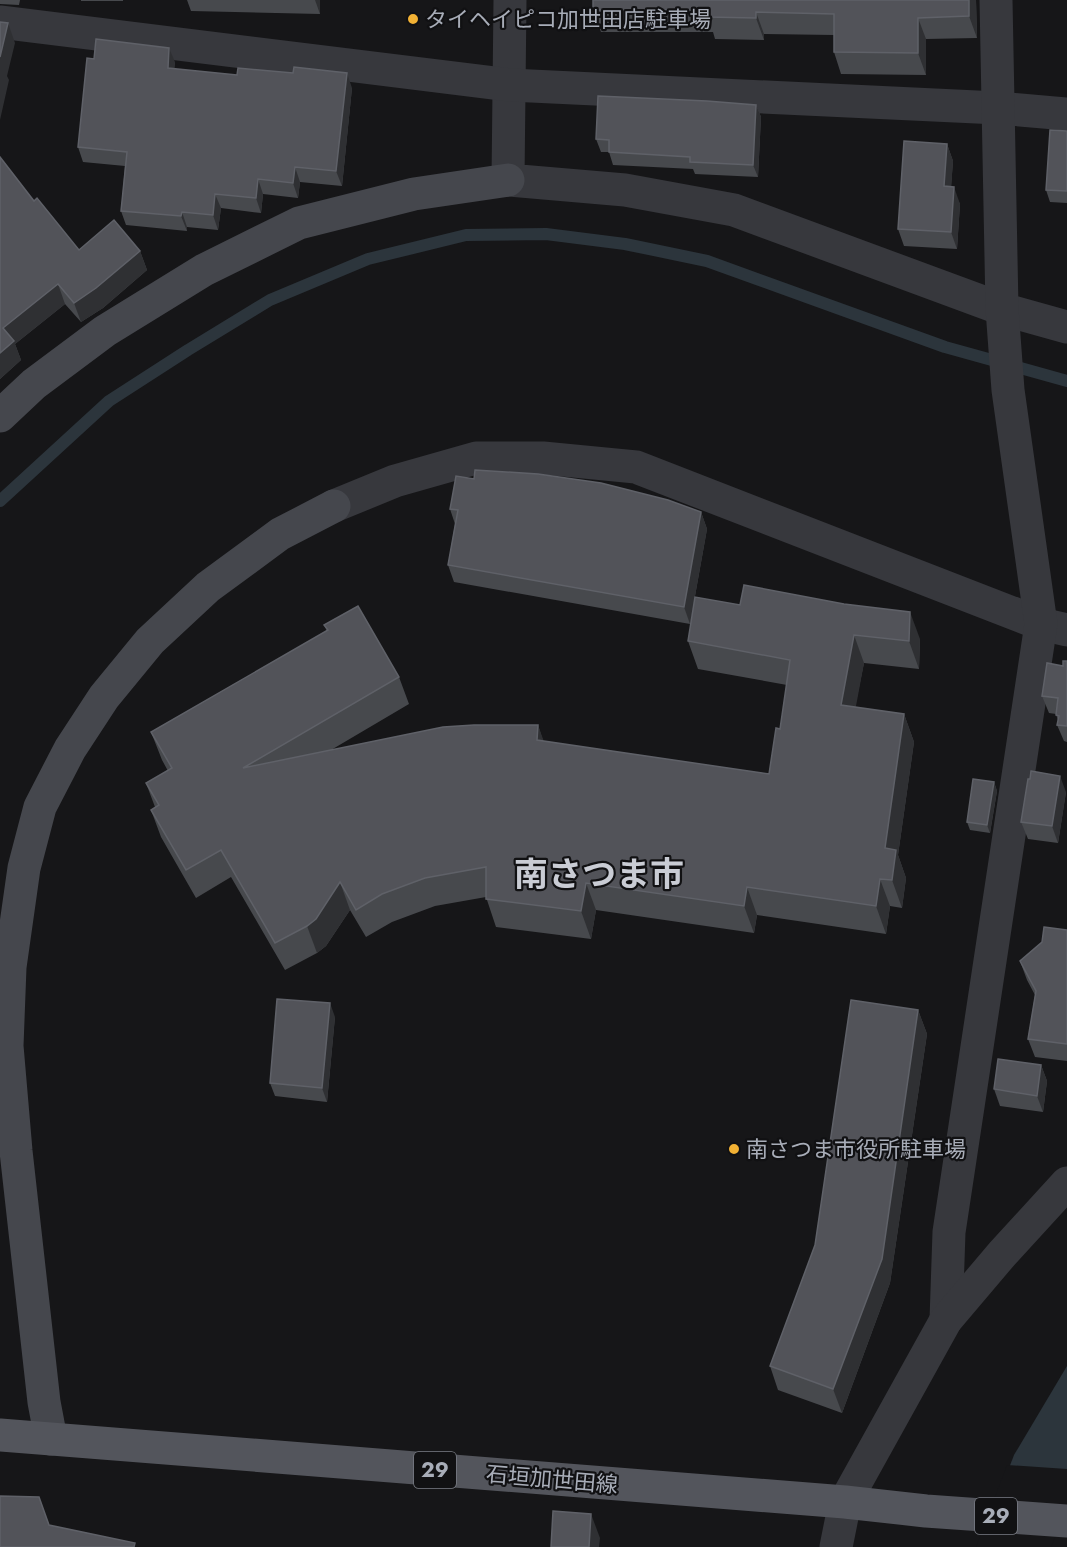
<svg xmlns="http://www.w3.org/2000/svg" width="1067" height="1547" viewBox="0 0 1067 1547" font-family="Jost,'Noto Sans JP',sans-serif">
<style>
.water{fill:#2c353c}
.pier{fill:#161618}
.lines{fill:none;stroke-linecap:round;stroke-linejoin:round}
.stream{stroke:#2c353c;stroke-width:12}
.street{stroke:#37383d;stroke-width:33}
.secondary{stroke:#45474d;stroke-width:33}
.primary{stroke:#53555c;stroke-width:33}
.wall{fill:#47494d}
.shaded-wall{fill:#2f3033}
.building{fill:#525359;stroke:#5f6168;stroke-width:1.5}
.poi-dot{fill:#f2b134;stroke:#111113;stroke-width:2}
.labels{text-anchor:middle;stroke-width:4.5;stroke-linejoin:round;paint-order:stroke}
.shield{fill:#111113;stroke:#7b7e86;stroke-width:1.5}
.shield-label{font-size:21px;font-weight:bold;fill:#a8adb8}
.poi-label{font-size:22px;fill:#a8adb8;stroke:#111113;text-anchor:start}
.street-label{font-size:22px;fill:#a8adb8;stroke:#111113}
.town-label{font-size:34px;font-weight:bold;fill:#c9ccd4;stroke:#111113}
</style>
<rect width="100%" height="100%" fill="#161618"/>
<polygon class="water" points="1067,1366 1067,1501 979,1547 1014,1455"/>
<polygon class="pier" points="1007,1465 1067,1469 1067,1508 1051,1547 976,1547"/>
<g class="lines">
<polyline class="stream" points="0,501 109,401 188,350 270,300 368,259 466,235 546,234 625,244 707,261 945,347 1067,381"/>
<g class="street">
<polyline points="510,0 508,180 625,190 734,210 1002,309 1067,327"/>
<polyline points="0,22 510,85 998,108 1067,114"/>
<polyline points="334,506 395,481 476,458 543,458 636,467 1041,624 1067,630"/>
<polyline points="946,1320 949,1232 1041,624 1008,390 1002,309 996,0"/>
<polyline points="836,1547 845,1502 946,1320 1002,1254 1067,1183"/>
</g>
<g class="secondary">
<polyline points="0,416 34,384 105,331 204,270 299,223 414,194 508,180"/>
<polyline points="51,1439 44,1402 16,1151 7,1046 10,967 24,868 40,807 70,749 104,697 150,641 208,587 280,534 334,506"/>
</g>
<polyline class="primary" points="0,1435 845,1502 926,1511 1067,1521"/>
</g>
<g class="wall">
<polygon points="0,0 20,0 19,5 0,4"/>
<rect x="81" y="0" width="42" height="1"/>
<polygon points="187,0 320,0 320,14 191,11"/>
<polygon points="593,0 976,0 977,38 926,39 926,75 841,74 834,52 834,35 764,34 764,40 715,39 713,32 601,32 593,10"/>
<polygon points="175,62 174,69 352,88 342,186 300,182 298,198 263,194 261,213 221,208 218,230 187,227 187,231 126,225 121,211 125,166 83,162 78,147"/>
<polygon points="756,105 761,117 758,177 695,174 693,169 613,165 609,152 601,152 596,139"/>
<polygon points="1067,131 1067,203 1050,202 1046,190"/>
<polygon points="947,144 953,161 951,187 960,204 957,249 904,246 898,229"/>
<polygon points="0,157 34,201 79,250 140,251 147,270 103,308 81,322 65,304 15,344 21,360 0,379"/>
<polygon points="474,479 701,512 707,529 690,624 454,582 448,565 455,524 450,509"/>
<polygon points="695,597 920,639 919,669 864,663 855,707 904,714 914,742 898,855 906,878 902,908 890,906 886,934 757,915 754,933 596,910 591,939 496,927 486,897 435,906 392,922 366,937 350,910 326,946 317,953 285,970 231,877 196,898 161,837 151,810 155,807 146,783 168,771 162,760 151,732 327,631 324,625 399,677 409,704 331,750 538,725 543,741 769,774 780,729 787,685 698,669 688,641"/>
<polygon points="1067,661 1067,742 1064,741 1057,725 1058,721 1056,714 1049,713 1042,696 1063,666"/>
<polygon points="994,782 997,791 990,833 970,830 967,822"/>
<polygon points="1066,792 1058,843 1028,839 1021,822"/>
<polygon points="1067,930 1067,1061 1035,1057 1028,1039 1035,995 1027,980 1020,961"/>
<polygon points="918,1010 927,1034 890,1283 842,1413 778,1390 770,1366"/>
<polygon points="335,1017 327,1102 275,1096 270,1083"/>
<polygon points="1041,1065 1047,1081 1043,1112 1000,1106 994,1089"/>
</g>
<g class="shaded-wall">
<polygon points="315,0 320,0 320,14"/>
<polygon points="969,0 976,0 977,38 969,16"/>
<polygon points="756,12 764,34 764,40 756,18"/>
<polygon points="918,18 926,39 926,75 918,53"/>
<polygon points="8,23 15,43 7,76 9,80 0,120 0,57"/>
<polygon points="169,48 175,62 173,83 168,68"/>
<polygon points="347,73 352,88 342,186 336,171"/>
<polygon points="756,105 761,117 758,177 753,165"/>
<polygon points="947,144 953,161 950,203 944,186"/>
<polygon points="295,167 300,182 298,198 293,183"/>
<polygon points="258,179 263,194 261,213 256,198"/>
<polygon points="954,187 960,204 957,249 951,232"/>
<polygon points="215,194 221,208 218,230 213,215"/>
<polygon points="182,212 187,227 187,231 181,216"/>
<polygon points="140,251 147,270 103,308 81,322 74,303"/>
<polygon points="58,284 65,304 15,344 21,360 0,379 0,353 3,328"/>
<polygon points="701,512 707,529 690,624 684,607"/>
<polygon points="910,612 920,639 919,669 909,641"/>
<polygon points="854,635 864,663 851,733 841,705"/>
<polygon points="904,714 914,742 898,855 906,878 902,908 892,880 885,848"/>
<polygon points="538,725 548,753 537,740"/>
<polygon points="1060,776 1066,792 1058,843 1052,826"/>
<polygon points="994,782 997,791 990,833 987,825"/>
<polygon points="880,879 890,906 886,934 876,906"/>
<polygon points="340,882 350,910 326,946 317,953 307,926"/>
<polygon points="586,883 596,910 591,939 581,911"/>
<polygon points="747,887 757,915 754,933 744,906"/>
<polygon points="330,1003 335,1017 327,1102 322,1088"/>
<polygon points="918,1010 927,1034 890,1283 842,1413 833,1389"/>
<polygon points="1041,1065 1047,1081 1043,1112 1037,1096"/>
<polygon points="591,1514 600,1538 599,1547 589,1547"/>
</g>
<g class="building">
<polygon points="593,0 969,0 969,16 918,18 918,53 834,52 834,14 756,12 756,18 707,17 707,10 593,10"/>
<polygon points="0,22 8,23 0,57"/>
<polygon points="96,39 169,48 168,68 237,75 238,68 293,73 294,67 347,73 336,171 295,167 293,183 258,179 256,198 215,194 213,215 182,212 181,216 121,211 127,152 78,147 87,58 94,59"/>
<polygon points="598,96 707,101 756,105 753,165 690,162 690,157 609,152 609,140 596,139"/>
<polygon points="1050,130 1067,131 1067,191 1046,190"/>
<polygon points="904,141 947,144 944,186 954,187 951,232 898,229"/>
<polygon points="0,157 34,201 37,198 79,250 114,220 140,251 96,288 74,303 58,284 3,328 14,341 0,353"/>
<polygon points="475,470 538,474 601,483 668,500 701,512 684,607 448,565 458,510 450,509 456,476 474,479"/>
<polygon points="744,585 844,604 910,612 909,641 854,635 841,705 904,714 885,848 896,850 892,880 880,879 876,906 747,887 744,906 586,883 581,911 486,899 486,867 425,878 382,894 356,910 340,882 316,919 307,926 275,943 221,850 186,870 151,810 159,805 146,783 172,768 151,732 328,630 324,625 358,606 399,677 243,768 443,727 474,725 538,725 537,740 769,774 776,728 780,729 790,660 688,641 695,597 740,605"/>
<polygon points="1063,661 1067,661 1067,726 1057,725 1059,716 1056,715 1058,698 1042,696 1047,663 1063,666"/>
<polygon points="1031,771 1060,776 1052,826 1021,822 1028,779 1030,779"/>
<polygon points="973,779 994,782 987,825 967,822"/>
<polygon points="1044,927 1067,930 1067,1044 1028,1039 1036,991 1020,961 1042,942"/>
<polygon points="277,999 330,1003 322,1088 270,1083"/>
<polygon points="851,1000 918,1010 882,1259 833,1389 770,1366 815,1245"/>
<polygon points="998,1059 1041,1065 1037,1096 994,1089"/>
<polygon points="0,1496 39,1497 49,1525 135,1543 134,1547 0,1547"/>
<polygon points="553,1511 591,1514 589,1547 551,1547"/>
</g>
<g class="poi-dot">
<circle cx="413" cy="19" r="6"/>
<circle cx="734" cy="1149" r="6"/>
</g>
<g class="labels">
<g class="shield">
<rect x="414" y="1452" width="42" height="36" rx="4.5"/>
<rect x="975" y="1498" width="42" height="36" rx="4.5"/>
</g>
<g class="shield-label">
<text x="435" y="1477">29</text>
<text x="996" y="1523">29</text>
</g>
<g class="poi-label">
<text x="425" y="27">タイヘイピコ加世田店駐車場</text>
<text x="746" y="1157">南さつま市役所駐車場</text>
</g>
<g class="street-label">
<text transform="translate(552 1479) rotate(5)" y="8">石垣加世田線</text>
</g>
<g class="town-label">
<text x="599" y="886">南さつま市</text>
</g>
</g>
</svg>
